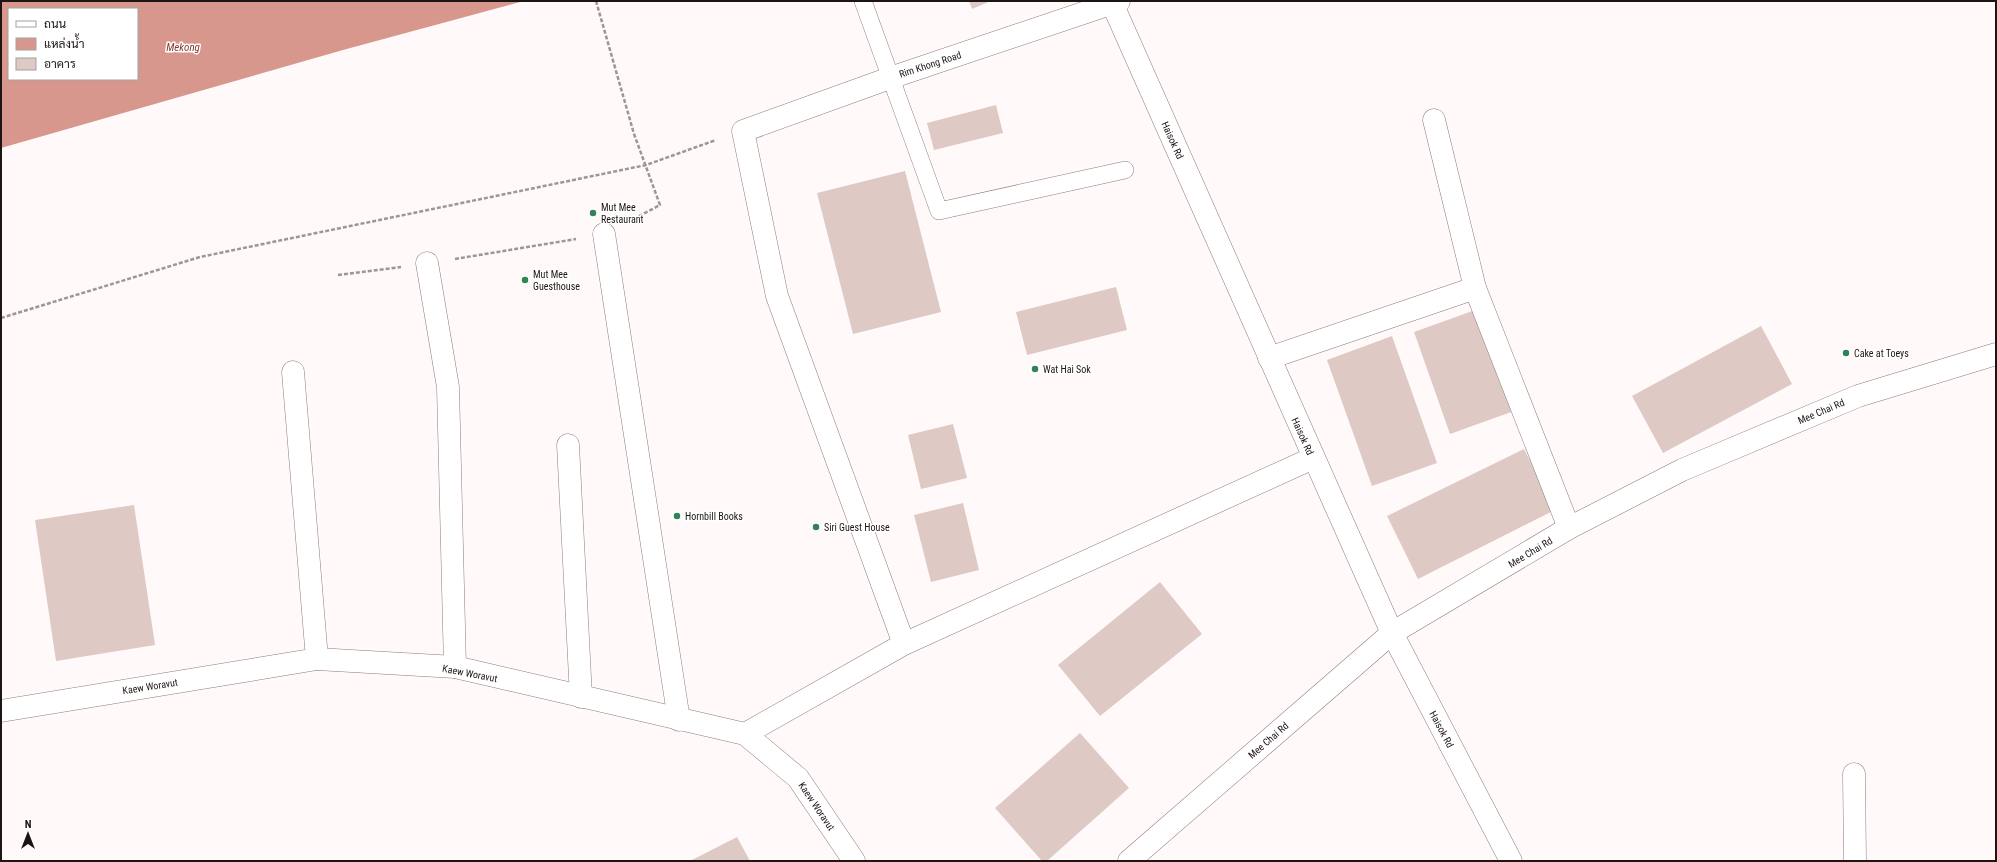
<svg xmlns="http://www.w3.org/2000/svg" width="1997" height="862" viewBox="0 0 1997 862" font-family="'Roboto Condensed',Sarabun,sans-serif">
<style>
.water{fill:#d8978c;fill-rule:evenodd}
.building{fill:#dec9c5}
.lines{fill:none;stroke-linecap:round;stroke-linejoin:round}
.service-casing{stroke:#8f7b78;stroke-width:18}
.minor-casing{stroke:#8f7b78;stroke-width:23}
.tertiary-casing{stroke:#8f7b78;stroke-width:23}
.path{stroke:#9c9695;stroke-width:2.5;stroke-dasharray:4 2;stroke-linecap:butt}
.service{stroke:#fff;stroke-width:17}
.minor{stroke:#fff;stroke-width:22}
.tertiary{stroke:#fff;stroke-width:22}
.poi-dot{fill:#308356;stroke:#fff;stroke-width:1.5}
.labels{text-anchor:middle;stroke-width:3;stroke-linejoin:round;paint-order:stroke}
.street-label{font-size:10px;fill:#1c1513;stroke:#fff}
.poi-label{font-size:10px;fill:#1c1513;stroke:#fff;text-anchor:start}
.water-label{font-size:11px;font-style:italic;fill:#87382d;stroke:#fff}
</style>
<rect width="100%" height="100%" fill="#fffaf9"/>
<path class="water" d="M1,1H524L343,50L1,148ZM9,9H137V79H9Z"/>
<g class="building">
<polygon points="969,1 991,1 972,9"/>
<polygon points="996,105 1003,133 934,150 927,123"/>
<polygon points="905,171 941,312 853,334 817,193"/>
<polygon points="1116,287 1127,330 1027,355 1016,312"/>
<polygon points="1478,309 1514,411 1450,434 1414,332"/>
<polygon points="1761,326 1792,384 1663,453 1632,396"/>
<polygon points="1392,336 1437,463 1372,486 1327,360"/>
<polygon points="953,424 967,478 921,489 908,435"/>
<polygon points="1524,449 1555,510 1418,579 1387,516"/>
<polygon points="963,503 979,570 931,582 914,515"/>
<polygon points="134,505 155,645 56,661 35,520"/>
<polygon points="1160,582 1202,634 1100,716 1058,665"/>
<polygon points="1080,733 1129,788 1047,861 1042,861 995,808"/>
<polygon points="737,837 750,861 690,861"/>
</g>
<g class="lines">
<defs>
<polyline id="service" points="863,1 939,211 1125,170"/>
<g id="minor">
<polyline points="1112,3 1392,633 1511,861"/>
<polyline points="1434,120 1475,288"/>
<polyline points="604,234 679,720"/>
<polyline points="427,263 448,387 455,667"/>
<polyline points="1269,358 1475,288 1569,528"/>
<polyline points="293,372 317,659"/>
<polyline points="568,445 581,697"/>
<polyline points="904,644 777,296 743,131 890,78 1119,1"/>
<polyline points="1,711 317,659 455,667 745,734 798,778 854,861"/>
<polyline points="745,734 904,644 1313,458"/>
<polyline points="1854,774 1855,861"/>
</g>
<polyline id="tertiary" points="1129,861 1392,633 1569,528 1682,470 1858,396 1996,354"/>
</defs>
<use href="#service" class="service-casing"/>
<use href="#minor" class="minor-casing"/>
<use href="#tertiary" class="tertiary-casing"/>
<g class="path">
<polyline points="596,1 634,134 660,205 628,222"/>
<polyline points="455,259 576,239"/>
<polyline points="338,275 401,267"/>
<polyline points="1,318 200,257 646,165 716,140"/>
</g>
<use href="#service" class="service"/>
<use href="#minor" class="minor"/>
<use href="#tertiary" class="tertiary"/>
</g>
<g class="poi-dot">
<circle cx="593" cy="213" r="4"/>
<circle cx="525" cy="280" r="4"/>
<circle cx="1846" cy="353" r="4"/>
<circle cx="1035" cy="369" r="4"/>
<circle cx="677" cy="516" r="4"/>
<circle cx="816" cy="527" r="4"/>
</g>
<g class="labels">
<g class="street-label">
<text transform="translate(930 64) rotate(-18)" y="4">Rim Khong Road</text>
<text transform="translate(1173 140) rotate(66)" y="4">Haisok Rd</text>
<text transform="translate(1821 411) rotate(-23)" y="4">Mee Chai Rd</text>
<text transform="translate(1303 436) rotate(66)" y="4">Haisok Rd</text>
<text transform="translate(1530 552) rotate(-31)" y="4">Mee Chai Rd</text>
<text transform="translate(470 673) rotate(11)" y="4">Kaew Woravut</text>
<text transform="translate(150 686) rotate(-9)" y="4">Kaew Woravut</text>
<text transform="translate(1442 729) rotate(62)" y="4">Haisok Rd</text>
<text transform="translate(1268 740) rotate(-41)" y="4">Mee Chai Rd</text>
<text transform="translate(817 806) rotate(56)" y="4">Kaew Woravut</text>
</g>
<g class="poi-label">
<text x="601" y="211">Mut Mee<tspan x="601" dy="12">Restaurant</tspan></text>
<text x="533" y="278">Mut Mee<tspan x="533" dy="12">Guesthouse</tspan></text>
<text x="1854" y="357">Cake at Toeys</text>
<text x="1043" y="373">Wat Hai Sok</text>
<text x="685" y="520">Hornbill Books</text>
<text x="824" y="531">Siri Guest House</text>
</g>
<g class="water-label">
<text x="183" y="51">Mekong</text>
</g>
</g>
<rect width="1997" height="862" fill="none" stroke="#1c1513" stroke-width="4"/>
<rect x="8" y="8" width="130" height="72" fill="#ffffff" stroke="#a4a1a1"/>
<rect x="16" y="21" width="20" height="6" fill="#ffffff" stroke="#a4a1a1"/>
<text x="44" y="28" font-size="12" fill="#1c1513">ถนน</text>
<rect x="16" y="38" width="20" height="12" fill="#d8978c" stroke="#a4a1a1"/>
<text x="44" y="48" font-size="12" fill="#1c1513">แหล่งน้ำ</text>
<rect x="16" y="58" width="20" height="12" fill="#dec9c5" stroke="#a4a1a1"/>
<text x="44" y="68" font-size="12" fill="#1c1513">อาคาร</text>
<g transform="translate(28 834)" stroke="#ffffff" stroke-width="3" paint-order="stroke">
<path d="M0-3L7 15L0 10L-7 15Z" fill="#1c1513"/>
<text y="-6" font-size="11" font-weight="bold" text-anchor="middle" fill="#1c1513">N</text>
</g>
</svg>
